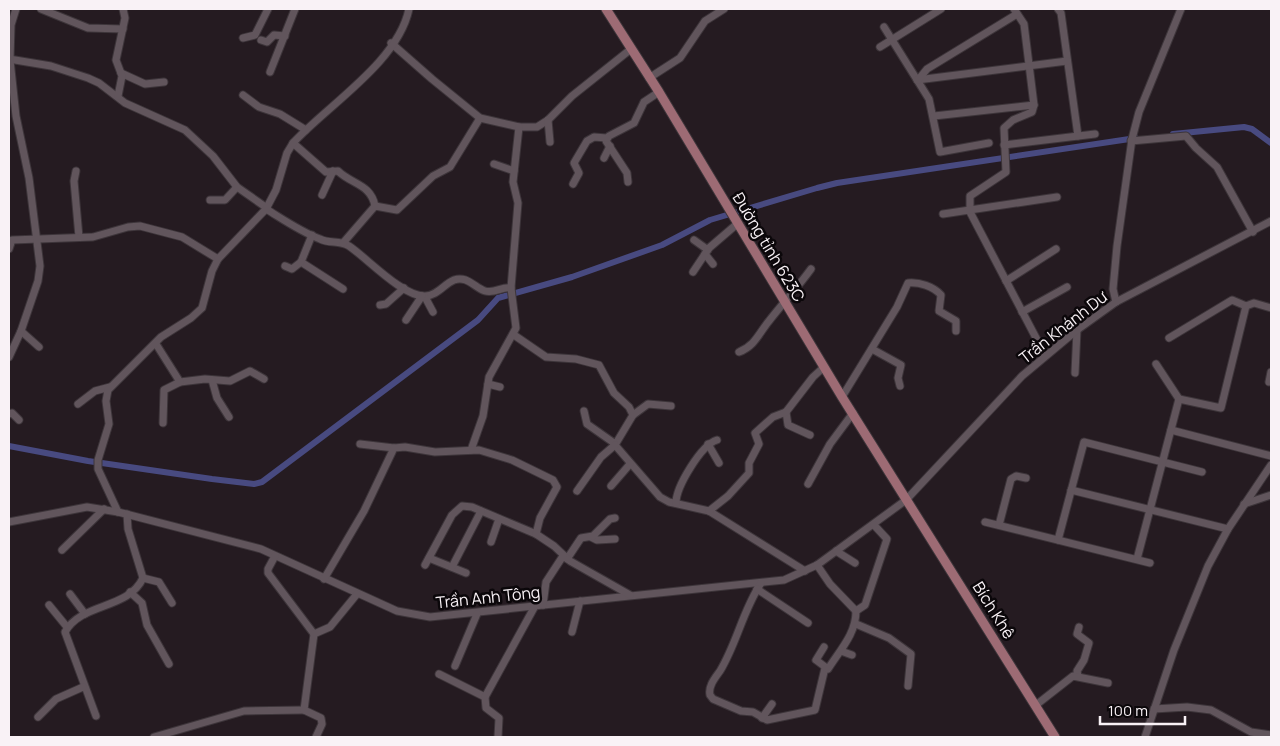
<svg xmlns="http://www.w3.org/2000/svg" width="1280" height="746" viewBox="0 0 1280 746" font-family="Manrope,sans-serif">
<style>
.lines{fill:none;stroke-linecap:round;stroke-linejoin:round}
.canal{stroke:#484a80;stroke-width:6}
.minor-casing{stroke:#3d353a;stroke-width:9}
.major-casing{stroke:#3d353a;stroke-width:11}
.minor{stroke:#61555c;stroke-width:7}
.major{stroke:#9d6b74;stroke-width:9}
.labels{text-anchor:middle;stroke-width:5;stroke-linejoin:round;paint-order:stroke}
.street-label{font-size:16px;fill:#f9f2f6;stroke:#0b070a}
</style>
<rect width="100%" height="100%" fill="#251b21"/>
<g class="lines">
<g class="canal">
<polyline points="1173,134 1244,127 1252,129 1271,143"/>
<polyline points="9,446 88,461 212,479 254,484 262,482 478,320 498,298 572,277 662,245 710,220 817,188 837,183 1136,138"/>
</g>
<defs>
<g id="minor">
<polyline points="41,9 88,28 123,29"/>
<polyline points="1014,9 1024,24 1034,105 1032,112 1013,120 1004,128 1006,172 970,196 970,212 1045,355"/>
<polyline points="1058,9 1061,13 1078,136"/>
<polyline points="884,27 929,99 940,152 989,143"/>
<polyline points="243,38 255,35 268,9"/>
<polyline points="261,40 267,42 274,35 285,36"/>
<polyline points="391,43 432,79 480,118 519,127 537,127 548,120 572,96 631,49"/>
<polyline points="880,47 941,9"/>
<polyline points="9,59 51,66 88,78 99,83 125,103 185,130 213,156 237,187 267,208"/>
<polyline points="270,72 295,9"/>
<polyline points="121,73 145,84 164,82"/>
<polyline points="649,78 680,58 705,21 724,9"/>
<polyline points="917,80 1067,61"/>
<polyline points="918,80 927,69 1017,14"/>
<polyline points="243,95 259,107 280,114 306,130"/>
<polyline points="118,96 122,76 116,60 125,18 123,9"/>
<polyline points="934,116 1034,105"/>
<polyline points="548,120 550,142"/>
<polyline points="1131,141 1186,136 1196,148 1217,167 1253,232"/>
<path d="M293,143L326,172L338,171C351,184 371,184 375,206"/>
<polyline points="1004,145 1095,134"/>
<polyline points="604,158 610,146"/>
<polyline points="494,164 514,171"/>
<polyline points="76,171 74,181 79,237"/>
<polyline points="628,182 627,173 606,141 609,136 634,123 644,102 659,92"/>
<polyline points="573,184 579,173 574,163 587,141 594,137 607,138"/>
<polyline points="322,195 333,171"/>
<polyline points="210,200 225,200 237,187"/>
<path d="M266,209C284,220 301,232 320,239C330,244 339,240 349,246C367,258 403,297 425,296C437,296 444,284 454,280C467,275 475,288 485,291C495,294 502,286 511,288"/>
<polyline points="943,214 1057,197"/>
<polyline points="312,235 301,262 343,289"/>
<polyline points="694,240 708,250"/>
<polyline points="343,243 375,206 397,210 433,176 450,167 480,118"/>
<polyline points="9,249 12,240 93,237 128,227 140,226 182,237 218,259"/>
<polyline points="705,254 713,264"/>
<polyline points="285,266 292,269 301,262"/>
<polyline points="693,272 709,248 737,224"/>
<polyline points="1006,281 1056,249"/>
<polyline points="425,297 433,312"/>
<polyline points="1116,302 1113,289 1117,246 1132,139 1139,112 1181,9"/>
<polyline points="380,305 386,304 404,288"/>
<polyline points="1022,312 1067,287"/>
<polyline points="406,320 422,296"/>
<polyline points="21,331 39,347"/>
<polyline points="514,335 546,357 576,359 599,365 614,393 629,407 633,415 615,445 660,497 669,502 709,511 805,571"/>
<polyline points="1169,338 1232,300 1246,306"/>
<polyline points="156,344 180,382 205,379 230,381 250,371 264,379"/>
<polyline points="872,349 901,365 898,378 900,386"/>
<path d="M739,352C755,346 759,333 769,321C783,303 798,287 811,269"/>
<polyline points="9,357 21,331 38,281 40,266 29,178 16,116 10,60 11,25 16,9"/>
<polyline points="1156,364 1179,399"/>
<polyline points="1075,373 1077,330"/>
<polyline points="212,380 217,398 229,417"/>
<polyline points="1269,382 1271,372"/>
<polyline points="488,384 500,387"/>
<path d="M842,397L897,307L908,283C919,282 933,286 941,295L939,311L956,321V331"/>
<polyline points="78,404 95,391 110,387"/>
<polyline points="584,411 587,424 614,443"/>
<polyline points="786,412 788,425 810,435"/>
<polyline points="9,414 12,413 19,420"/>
<polyline points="633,415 648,404 671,406"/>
<polyline points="163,423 164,390 180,382"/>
<polyline points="1171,430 1271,456"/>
<polyline points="360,444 394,448"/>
<polyline points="708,444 719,463"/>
<polyline points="471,450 483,416 489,377 516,328 511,288 518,203 513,182 519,127"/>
<polyline points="808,484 830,444 853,413"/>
<polyline points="611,486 630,464"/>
<polyline points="1071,490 1228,529"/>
<polyline points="577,491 601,457 615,445"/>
<path d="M676,503C676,487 701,445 717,440"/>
<polyline points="1244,504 1271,495"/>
<polyline points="709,511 728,496 749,473 749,463 759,444 755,433 773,417 786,412 813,377 824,367"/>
<path d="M118,512L98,469V460L109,424L106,401L108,390L161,337L191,318L202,308L212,271L218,259L266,209L276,190L287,153L293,143C328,105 398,62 409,9"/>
<polyline points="9,522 87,507 118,512 261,549 397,611 430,617 784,580 817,565 906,500 1022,376 1077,330 1116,302 1271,221"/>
<polyline points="985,522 1150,563"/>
<polyline points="999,525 1011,479 1016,476 1026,478"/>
<polyline points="591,537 597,540 615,539"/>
<polyline points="1058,540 1084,442 1202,472"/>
<polyline points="491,542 499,519"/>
<polyline points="62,550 104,509"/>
<polyline points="836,551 855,563"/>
<polyline points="275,556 268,569 268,573 314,634"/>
<polyline points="429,558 466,573"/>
<polyline points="567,559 581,538 593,536 610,519 615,518"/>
<polyline points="1137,559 1179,399 1221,408 1246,306 1254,303 1271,308"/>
<polyline points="425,565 452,515 462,506 472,507 536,534"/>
<polyline points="817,565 830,584 856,611"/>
<polyline points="452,567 481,511"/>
<polyline points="143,578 159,582 172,603"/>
<polyline points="324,579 364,511 394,448 405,447 435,452 479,450 512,460 553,480 557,487 540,518 536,534 554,546 570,561 630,595"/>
<path d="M761,583C743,610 737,643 720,671C715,678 708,686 710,695L713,699L741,711L753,712L767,720L815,710L825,668"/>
<polyline points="757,589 808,623"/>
<polyline points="130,592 142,603 147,625 169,664"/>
<polyline points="70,594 85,614"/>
<polyline points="49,605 67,627"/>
<polyline points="543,605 546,582 563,556"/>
<polyline points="856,624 889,638 911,654 908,686"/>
<polyline points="572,632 580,601"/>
<path d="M824,647L816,660L828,669C840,650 856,634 856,611L865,605L887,539L874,525"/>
<polyline points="841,651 852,655"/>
<polyline points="455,666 477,614"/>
<polyline points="439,674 485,697"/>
<polyline points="1078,676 1077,671 1084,660 1089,643 1077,634 1079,627"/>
<polyline points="1036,705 1073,676 1108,683"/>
<polyline points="1154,709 1187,707 1211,710 1251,732 1271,735"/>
<path d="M96,716L65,632C82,602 128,610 143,578L128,529L127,514"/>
<polyline points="38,717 56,699 83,687"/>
<polyline points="762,718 772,704"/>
<polyline points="154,737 244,711 304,710"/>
<polyline points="316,737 322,724 321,718 304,710 314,634 330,627 357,594"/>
<polyline points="498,737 499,718 486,708 485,697 535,606"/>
<polyline points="1145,737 1174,650 1208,566 1228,529 1271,465"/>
</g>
<polyline id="major" points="606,9 659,92 842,397 1055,737"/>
</defs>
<use href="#minor" class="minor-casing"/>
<use href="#major" class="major-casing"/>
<use href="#minor" class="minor"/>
<use href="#major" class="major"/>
</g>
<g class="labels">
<g class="street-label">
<text transform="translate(769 247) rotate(59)" y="6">Đường tỉnh 623C</text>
<text transform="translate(1063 327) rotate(-38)" y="6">Trần Khánh Dư</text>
<text transform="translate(488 597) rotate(-6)" y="6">Trần Anh Tông</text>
<text transform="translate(994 610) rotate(58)" y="6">Bích Khê</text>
</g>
</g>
<rect width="1280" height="746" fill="none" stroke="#f9f2f6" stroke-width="20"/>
<path d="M1100 716v8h85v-8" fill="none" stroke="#f9f2f6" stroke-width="2.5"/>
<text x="1108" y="716" font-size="15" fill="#f9f2f6" stroke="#0b070a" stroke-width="4" paint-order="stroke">100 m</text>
</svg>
